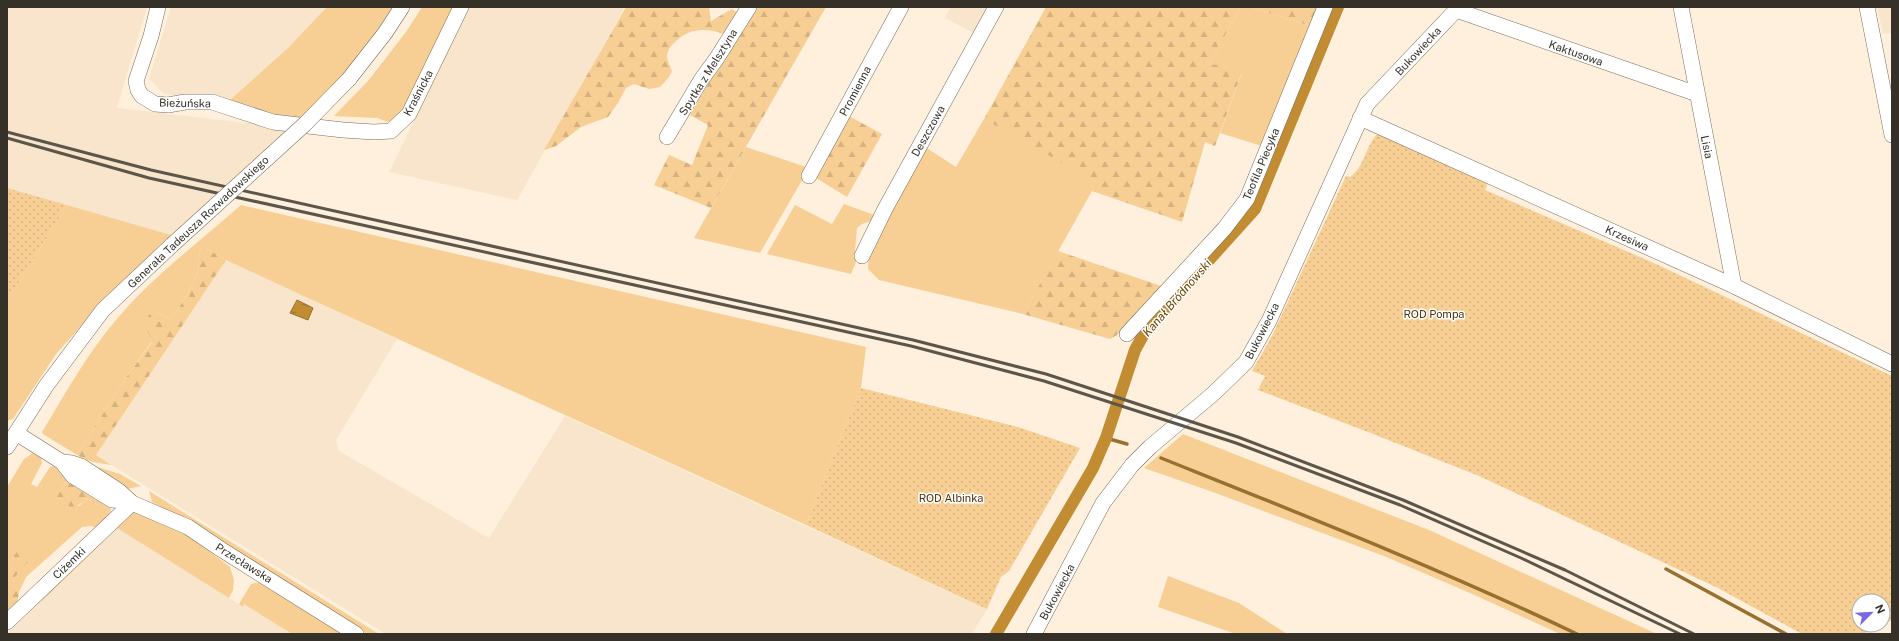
<svg xmlns="http://www.w3.org/2000/svg" width="1899" height="641" viewBox="0 0 1899 641" font-family="'Public Sans',sans-serif">
<style>
.built{fill:#f8e5cb}
.grass{fill:#f7ce93}
.forest{fill:url(#forest-firs)}
.garden{fill:url(#garden-dots)}
.water{fill:url(#water-ripples);stroke:#98702f}
.lines{fill:none;stroke-linecap:round;stroke-linejoin:round}
.stream{stroke:#98702f;stroke-width:3.5}
.canal{stroke:#c28c32;stroke-width:12}
.minor-casing{stroke:#7a6d5b;stroke-width:16}
.minor{stroke:#fff;stroke-width:15}
.rail{stroke:#5b554a;stroke-width:3}
.minor-bridge-casing{stroke:#7a6d5b;stroke-width:16;stroke-linecap:butt}
.minor-bridge{stroke:#fff;stroke-width:15}
.labels{text-anchor:middle;stroke-width:3;stroke-linejoin:round;paint-order:stroke}
.street-label{font-size:11px;fill:#353028;stroke:#fff}
.park-label{font-size:11px;fill:#4b340f;stroke:#fff}
.water-label{font-size:12px;font-style:italic;fill:#6c4700;stroke:#fff}
</style>
<defs>
<pattern id="forest-firs" width="22" height="20" patternUnits="userSpaceOnUse"><rect width="22" height="20" fill="#f7ce93"/><path d="M5 1l3.5 6h-7zM16 11l3.5 6h-7z" fill="#d4b17f"/></pattern>
<pattern id="garden-dots" width="8" height="8" patternUnits="userSpaceOnUse"><rect width="8" height="8" fill="#f7ce93"/><path d="M2 2h.1M6 6h.1" fill="none" stroke="#d4b17f" stroke-width="1.8" stroke-linecap="round"/></pattern>
<pattern id="water-ripples" width="26" height="14" patternUnits="userSpaceOnUse"><rect width="26" height="14" fill="#c28c32"/><path d="M2 4q2-2 4 0t4 0M15 11q2-2 4 0t4 0" fill="none" stroke="#9e732a"/></pattern>
</defs>
<rect width="100%" height="100%" fill="#fef0dc"/>
<g class="built">
<polygon points="7,7 147,7 117,108 292,128 171,235 7,188"/>
<polygon points="171,7 327,7 289,47 230,100 164,94 149,79"/>
<polygon points="470,7 625,7 517,200 389,172"/>
<polygon points="951,7 990,7 976,34 945,18"/>
<polygon points="1877,7 1892,7 1892,34 1883,33"/>
<polygon points="226,260 397,339 336,440 339,451 489,538 565,416 987,609 972,634 386,634 95,455"/>
<polygon points="117,528 242,606 244,604 292,634 7,634"/>
</g>
<g class="grass">
<polygon points="327,7 397,7 350,69 296,122 281,120 230,100 289,47"/>
<polygon points="422,7 457,7 409,104 397,117 388,122 377,118 334,116 368,81 406,32"/>
<polygon points="1241,7 1250,7 1314,27 1265,147 1220,133 1242,73 1209,63"/>
<polygon points="984,119 1097,182 1023,314 879,280 868,269 869,255 925,147 956,167"/>
<polygon points="746,147 809,168 760,253 694,238"/>
<polygon points="844,204 877,216 875,220 862,224 857,228 855,251 858,257 851,274 767,254 795,205 832,224"/>
<polygon points="67,205 171,235 106,298 56,354 13,419 7,421 7,301"/>
<path d="M241,205L866,347L861,388L806,525L295,292L226,260L202,246C197,256 200,262 198,271C192,288 182,303 172,318L170,319L154,311L145,329L150,335L152,341L125,379L77,455L43,434L42,432C65,394 87,354 116,320C152,277 199,242 241,205Z"/>
<polygon points="1183,434 1429,530 1657,634 1560,634 1470,593 1384,556 1210,491 1144,468"/>
<polygon points="33,453 41,458 42,463 31,484 37,487 50,467 53,466 69,476 56,499 79,506 87,499 110,512 98,528 90,526 82,527 26,577 19,592 13,584 17,551 7,568 7,487 24,459"/>
<polygon points="81,462 120,474 141,486 127,489"/>
<polygon points="149,491 379,634 367,634 195,524 152,502"/>
<polygon points="135,511 190,537 230,567 234,580 233,590 229,598 117,528 42,601 39,596 127,512"/>
<polygon points="1168,576 1239,603 1287,634 1236,634 1158,607"/>
<polygon points="260,582 338,630 340,634 292,634 244,604 243,607 239,604 251,584"/>
</g>
<g class="forest">
<path d="M626,7H709L711,21L732,9L739,14L725,34C706,28 690,27 675,42C671,45 668,50 667,55C667,60 670,66 672,71L669,77L660,87L649,89L634,84L626,88L618,103L608,117L581,127L556,146L544,150Z"/>
<polygon points="753,7 826,7 711,208 654,185 669,155 692,165 708,125 690,115"/>
<polygon points="1046,7 1241,7 1209,63 1242,72 1215,146 1205,142 1182,222 1092,191 1096,182 984,119"/>
<polygon points="1250,7 1321,7 1314,27"/>
<polygon points="847,115 882,134 847,197 816,178"/>
<path d="M202,246L226,260L96,455L111,465C99,463 88,462 77,455L125,379L152,342L150,335L142,326L151,312L154,311L170,319L172,318C182,303 192,288 198,271C200,262 197,256 202,246Z"/>
<polygon points="1058,251 1164,287 1117,335 1110,339 1023,314"/>
<path d="M69,476L108,503L111,509L110,512L87,499C74,510 69,508 56,499Z"/>
<polygon points="17,551 30,559 14,578 13,584 19,592 17,604 7,616 7,568"/>
</g>
<g class="garden">
<path d="M1379,132L1488,183L1485,190L1656,264L1892,376V620L1883,624V601H1859V625H1882L1863,634H1802L1718,588L1479,476L1368,432L1258,390L1265,376L1252,371L1272,336L1346,176L1350,177C1364,168 1365,146 1379,132Z"/>
<polygon points="7,188 67,205 7,301"/>
<polygon points="861,388 1018,427 1080,448 1009,571 1001,577 987,609 806,525"/>
</g>
<polygon class="water" points="297,300 313,308 308,320 290,313"/>
<g class="lines">
<g class="stream">
<polyline points="1106,438 1127,444"/>
<path d="M1161,458C1301,514 1441,569 1577,634"/>
<polyline points="1666,569 1786,634"/>
</g>
<polyline class="canal" points="996,634 1093,468 1106,438 1135,350 1146,330 1255,209 1338,7"/>
<defs>
<g id="minor">
<polyline points="158,7 151,36 136,81 138,90 142,96 155,104 168,105 185,102 212,102 273,122 343,130 374,132 391,131 409,114 461,7"/>
<polyline points="1681,7 1734,286"/>
<polyline points="1867,7 1892,135"/>
<polyline points="1456,10 1697,94"/>
<polyline points="349,79 385,33 402,7"/>
<polyline points="1360,118 1734,286 1892,364"/>
<polyline points="667,137 701,80 717,58 749,7"/>
<polyline points="809,176 901,7"/>
<polyline points="862,256 885,209 996,7"/>
<polyline points="1127,334 1224,229 1247,199 1325,7"/>
<polyline points="16,433 62,462 73,476 112,500 128,501"/>
<polyline points="7,447 46,386 103,310 172,245"/>
<polyline points="62,462 72,463 81,466 119,491 132,503 188,527 222,550 356,634"/>
<polyline points="7,622 132,503"/>
<polyline points="1034,634 1103,503 1132,465 1150,447 1213,394 1246,362 1269,321 1367,104 1459,7"/>
</g>
</defs>
<use href="#minor" class="minor-casing"/>
<use href="#minor" class="minor"/>
<g class="rail">
<polyline points="7,132 151,170 913,340 1046,374 1238,437 1403,500 1565,570 1694,634"/>
<polyline points="7,138 149,178 911,346 1044,381 1236,443 1400,505 1521,558 1680,634"/>
</g>
<defs>
<polyline id="minor-bridge" points="172,245 305,124 349,79"/>
</defs>
<use href="#minor-bridge" class="minor-bridge-casing"/>
<use href="#minor-bridge" class="minor-bridge"/>
</g>
<g class="labels">
<g class="street-label">
<text transform="translate(1418 51) rotate(-47)" y="4">Bukowiecka</text>
<text transform="translate(1576 53) rotate(19)" y="4">Kaktusowa</text>
<text transform="translate(708 72) rotate(-58)" y="4">Spytka z Melsztyna</text>
<text transform="translate(855 91) rotate(-62)" y="4">Promienna</text>
<text transform="translate(418 93) rotate(-62)" y="4">Kraśnicka</text>
<text transform="translate(185 103) rotate(1)" y="4">Bieżuńska</text>
<text transform="translate(928 131) rotate(-61)" y="4">Deszczowa</text>
<text transform="translate(1707 147) rotate(79)" y="4">Lisia</text>
<text transform="translate(1261 164) rotate(-67)" y="4">Teofila Piecyka</text>
<text transform="translate(198 222) rotate(-43)" y="4">Generała Tadeusza Rozwadowskiego</text>
<text transform="translate(1627 238) rotate(24)" y="4">Krzesiwa</text>
<text transform="translate(1262 331) rotate(-63)" y="4">Bukowiecka</text>
<text transform="translate(69 563) rotate(-44)" y="4">Ciżemki</text>
<text transform="translate(244 563) rotate(32)" y="4">Przecławska</text>
<text transform="translate(1057 592) rotate(-62)" y="4">Bukowiecka</text>
</g>
<g class="park-label">
<text x="1434" y="318">ROD Pompa</text>
<text x="951" y="502">ROD Albinka</text>
</g>
<g class="water-label">
<text transform="translate(1177 298) rotate(-49)" y="4">Kanał Bródnowski</text>
</g>
</g>
<rect width="1899" height="641" fill="none" stroke="#353028" stroke-width="16"/>
<g transform="translate(1871 613) rotate(66)"><circle r="19" fill="#ffffff" stroke="#aeaca9"/>
<path d="M0-3L7 15L0 10L-7 15Z" fill="#7b69e4"/>
<text y="-6" font-size="11" font-weight="bold" text-anchor="middle" fill="#353028">N</text>
</g>
</svg>
